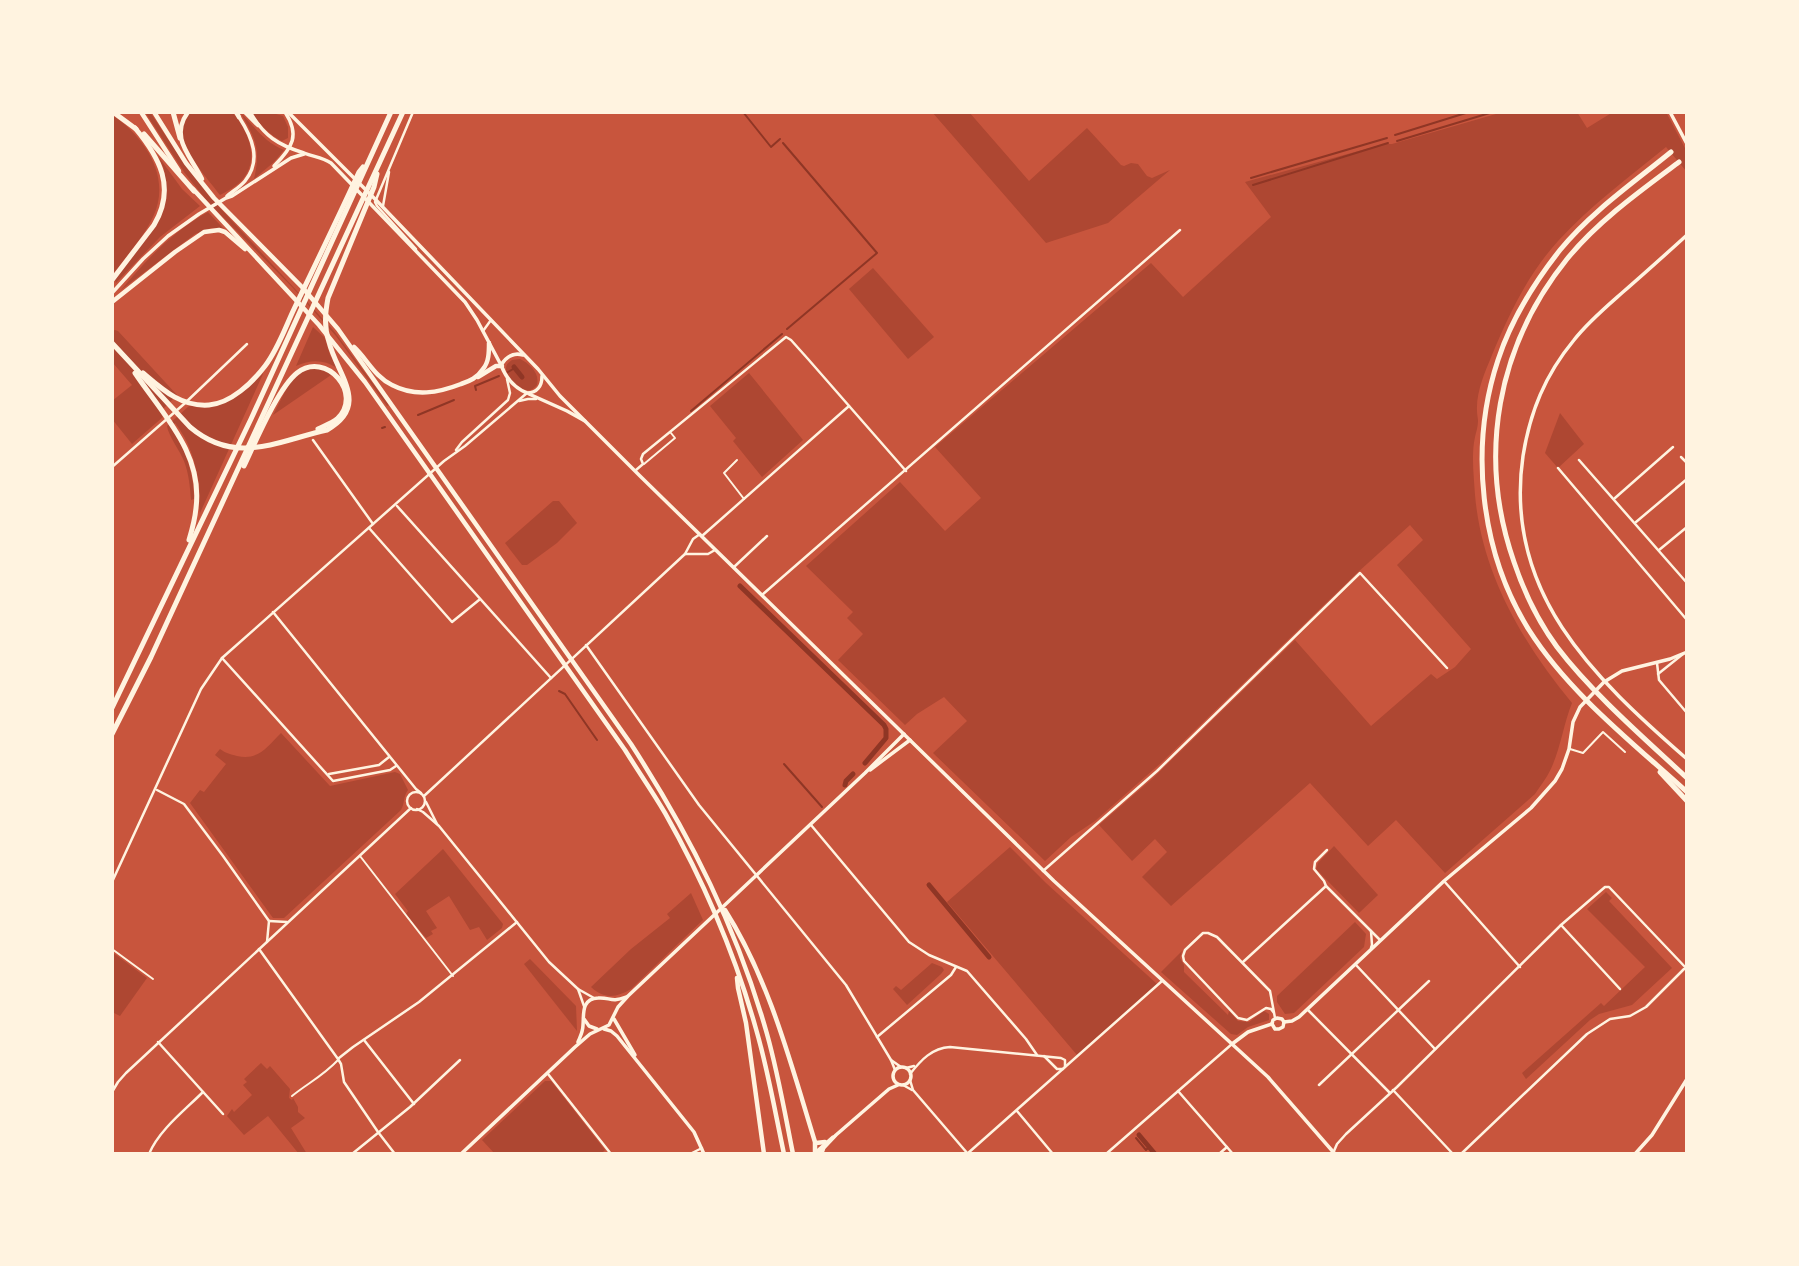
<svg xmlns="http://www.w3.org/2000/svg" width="1799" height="1266" viewBox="0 0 1799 1266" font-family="'Fira Sans',sans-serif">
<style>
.green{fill:#ae4732}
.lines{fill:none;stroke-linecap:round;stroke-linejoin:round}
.stream{stroke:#8f3625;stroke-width:2}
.canal{stroke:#8f3625;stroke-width:5}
.service{stroke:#fff3e0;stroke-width:2}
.minor{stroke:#fff3e0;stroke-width:2.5}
.tertiary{stroke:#fff3e0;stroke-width:3.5}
.secondary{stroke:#fff3e0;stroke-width:3.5}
.trunk{stroke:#fff3e0;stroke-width:4.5}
.motorway{stroke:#fff3e0;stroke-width:5}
</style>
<rect width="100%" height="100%" fill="#c8553d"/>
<g class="green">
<polygon points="145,112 150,112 181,159 209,196 334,331 389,405 387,406 336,336 293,288 207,201 184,172"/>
<path d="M189,112H232C248,130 260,158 243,179C237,186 228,191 220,195C208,179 184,153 182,133C181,126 186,118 189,112Z"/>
<path d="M240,112C254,126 264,142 284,150L274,162L254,179C261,148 256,140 240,112Z"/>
<path d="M251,112H269L283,116L288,127V138L282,141C269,135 259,124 251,112Z"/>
<polygon points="932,112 969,112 1029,181 1087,128 1121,165 1124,166 1131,163 1138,164 1147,176 1152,178 1170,170 1108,223 1046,243"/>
<path d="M1503,112H1577L1587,128L1613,112H1666L1687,152V172L1666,147C1629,177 1590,206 1558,241C1528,274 1509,314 1492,355C1485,372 1476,392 1477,411C1477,415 1478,418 1478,421C1478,427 1476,432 1475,437C1471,455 1474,477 1475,495C1482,575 1523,643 1572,703C1564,723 1561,745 1553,764C1549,775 1541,785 1535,794L1445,873L1396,820L1368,846L1310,783L1171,906L1142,877L1167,852L1155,839L1132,861L1099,825L1152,779L1295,640L1371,726L1431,674L1437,679L1455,667L1471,649L1397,565L1423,540L1410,525L1357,573L1161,763L1095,821L1071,837L1045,861L933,753L967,721L944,697L917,714L905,725L838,660L863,634L847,618L853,612L806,566L900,482L945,531L981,498L935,447L1151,263L1183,297L1271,217L1245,182L1384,144H1392Z"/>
<path d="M112,115C145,137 172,177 153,217C143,238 126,257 112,275Z"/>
<polygon points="158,156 182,189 200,206 160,237 116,283 115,280 157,223 166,184 164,169"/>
<path d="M208,212L223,228H211L195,234L121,290C146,260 173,231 208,212Z"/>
<polygon points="873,268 934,337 908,359 849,289"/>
<path d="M313,327L325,338L330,355L337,368C323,359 310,360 296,366Z"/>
<polygon points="115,330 118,331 177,395 160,412 163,417 132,444 112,419 112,401 132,385 112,362 112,331"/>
<path d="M520,359C530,364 540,373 537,385C534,388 532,391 527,390C520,390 507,377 506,370C506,364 508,363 512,360Z"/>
<polygon points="316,366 334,373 273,415 293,376"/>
<path d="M263,373V374L200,513C198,505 200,494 199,485C196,463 189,440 175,423L171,427C185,449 194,472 194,499L191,500C190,487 189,474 184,461C180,451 168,435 167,426L189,406H206L245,390Z"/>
<polygon points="749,373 803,440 762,477 733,441 736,438 710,406"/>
<polygon points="1560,413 1584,444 1558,468 1545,453"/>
<polygon points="553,501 559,501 577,523 557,543 527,565 522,565 505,543"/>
<path d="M281,733L330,786L395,772L400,774L408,790C403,797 405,803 401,810L284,918H273L190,803L200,790L204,792L226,764L215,755L220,749C225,753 230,754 237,756C258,761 267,747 281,733Z"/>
<polygon points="1334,846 1378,895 1359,913 1316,869 1318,863"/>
<polygon points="1010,847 1046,883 1157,984 1077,1055 947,902"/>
<polygon points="443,849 503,924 502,928 487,940 479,927 470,930 449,896 426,911 437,928 431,931 433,934 426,938 406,914 408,911 395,894"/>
<polygon points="1606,892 1612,898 1609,901 1672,968 1632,1005 1599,1014 1590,1020 1526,1079 1522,1073 1601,1003 1604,1006 1645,967 1587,909"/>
<path d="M691,893L703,920L631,989C616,998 604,999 591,987L631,949L670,918L667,914Z"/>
<polygon points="1355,922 1366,934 1364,947 1294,1013 1285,1014 1277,1002 1277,996"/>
<polygon points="1182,951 1180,958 1184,965 1184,972 1228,1015 1229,1011 1238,1021 1249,1022 1264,1011 1269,1014 1269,1020 1248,1027 1237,1035 1231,1034 1161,972"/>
<polygon points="112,952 147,978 120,1016 112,1012"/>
<polygon points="530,959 576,1006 577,1031 524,964"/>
<polygon points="932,963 942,967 944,970 941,974 907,1005 893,989 896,986 901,990"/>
<polygon points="261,1063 267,1069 270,1066 290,1089 289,1098 292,1100 293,1098 298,1107 298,1112 305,1118 291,1128 307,1154 299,1154 268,1116 244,1135 227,1116 232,1109 234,1112 252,1095 243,1085 247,1082 244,1079"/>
<polygon points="545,1081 551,1081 605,1150 601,1154 495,1154 482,1140"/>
</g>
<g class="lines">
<g class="stream">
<polyline points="743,112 771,147 780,139"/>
<polyline points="1395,135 1469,112"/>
<polyline points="1397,141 1493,112"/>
<polyline points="783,143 877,253 787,329"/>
<polyline points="1251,178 1387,138"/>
<polyline points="1253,185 1388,143"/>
<polyline points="508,372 515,368"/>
<polyline points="476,390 475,386 499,376"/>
<polyline points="691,411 782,334"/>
<polyline points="418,415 454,400"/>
<polyline points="382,428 385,427"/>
<polyline points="559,691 565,694 597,740"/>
<polyline points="784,764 822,807"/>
<polyline points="1136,1138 1146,1150 1149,1147"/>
</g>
<g class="canal">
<polyline points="514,367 522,377"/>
<polyline points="740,586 884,725 886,729 886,738 865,763"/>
<polyline points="845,785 846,781 853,774"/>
<polyline points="929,885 989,957"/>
<polyline points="1139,1135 1155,1154"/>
</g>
<g class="service">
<polyline points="737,460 724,473 744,499"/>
<polyline points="644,464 675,438 671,433"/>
<polyline points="1570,749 1583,753 1603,732 1625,752"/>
<polyline points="360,856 453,976"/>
<polyline points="112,949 153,979"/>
<path d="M292,1096C308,1083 323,1076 338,1060"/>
</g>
<g class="minor">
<polyline points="413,112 375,202 377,206 416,249"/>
<polyline points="383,206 389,172"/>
<polyline points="483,331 491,320"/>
<polyline points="519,401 528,399 536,399"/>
<polyline points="313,440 373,524"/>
<polyline points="456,450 462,442 508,400 510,393 507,379"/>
<polyline points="1681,457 1687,463"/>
<polyline points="1579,460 1687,583"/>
<polyline points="112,467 184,404 247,344"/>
<polyline points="1558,468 1687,620"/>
<polyline points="636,470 643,464 641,459 643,454 786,337 791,340 808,359 906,471"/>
<polyline points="1615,498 1673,447"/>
<polyline points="397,506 551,678"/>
<polyline points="1636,522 1687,479"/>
<polyline points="369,528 452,622 479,600"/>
<polyline points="702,536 849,406"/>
<polyline points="1659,550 1687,527"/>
<polyline points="685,554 708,554 715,550"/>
<polyline points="734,567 767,536"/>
<polyline points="762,595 1180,230"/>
<polyline points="273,612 416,789 421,793"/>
<polyline points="586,645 699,805 846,985 891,1060 895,1070"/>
<polyline points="222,658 333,781 390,770 396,766"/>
<polyline points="1657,663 1659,680 1687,713"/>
<polyline points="1658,674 1683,654"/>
<polyline points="329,774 379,765 389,757"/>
<polyline points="157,790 184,804 223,856 269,921 267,942"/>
<circle cx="416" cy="801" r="9"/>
<polyline points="424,796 685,554 693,539 700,534"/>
<polyline points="426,802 437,824"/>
<polyline points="417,809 423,812 439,826 549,962 578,989 594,998"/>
<polyline points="811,825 909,942 929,955 967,971 1026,1039 1037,1055"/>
<polyline points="1327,850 1315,862 1314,869 1324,881 1326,886 1380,940"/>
<polyline points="1043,871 1157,771 1360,573 1447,668"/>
<polyline points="1444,881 1520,967"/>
<polyline points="112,882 201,689 222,658 444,461 465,446 527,393"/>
<polyline points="269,921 287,922"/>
<polyline points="1561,925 1620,989"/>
<polyline points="1371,948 1372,945 1371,931"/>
<polyline points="259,949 338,1059 341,1064 344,1082 378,1132 395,1154"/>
<polyline points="1243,962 1326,886"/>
<polyline points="1356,965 1435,1049"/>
<polyline points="578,989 584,1006"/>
<polyline points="1308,1010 1390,1093"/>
<polyline points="1274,1013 1271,1009 1266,1008 1247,1020 1238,1018 1184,961 1183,956 1185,950 1203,933 1208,933 1217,937 1270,991 1275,1018"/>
<polyline points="877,1037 951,975 956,967"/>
<polyline points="364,1040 414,1104"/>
<polyline points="158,1042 223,1114"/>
<polyline points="1044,1056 1057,1069 1063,1069"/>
<polyline points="339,1058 353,1047 419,1002 517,922"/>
<polyline points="891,1060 901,1067"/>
<polyline points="906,1068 914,1066"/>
<polyline points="548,1074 611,1154"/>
<path d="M910,1074C921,1060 932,1048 950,1047L1061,1058L1065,1060V1067"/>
<polyline points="910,1080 913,1090 968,1154"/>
<polyline points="903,1085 912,1090"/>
<polyline points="1319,1085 1429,981"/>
<polyline points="1393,1090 1453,1154"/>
<polyline points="1178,1091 1233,1154"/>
<polyline points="112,1092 118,1082 126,1073 411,808"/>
<polyline points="1017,1111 1053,1154"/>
<polyline points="1334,1151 1337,1144 1346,1134 1397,1087 1561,925 1605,887 1609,887 1687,969"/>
<path d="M149,1154C159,1130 185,1110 203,1092"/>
<polyline points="352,1154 410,1107 460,1060"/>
<polyline points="690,1154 702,1148"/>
<polyline points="967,1154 1162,981"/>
<polyline points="1106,1154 1232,1044"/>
<polyline points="1219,1154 1227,1147"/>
<polyline points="1461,1154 1587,1034 1610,1019 1630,1016 1646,1007 1684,969"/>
</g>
<g class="tertiary">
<polyline points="1670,112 1687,144"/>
<path d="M274,166C293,147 300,135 285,112"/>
<path d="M227,196C233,191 240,187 245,181C262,160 252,137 239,117"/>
<polyline points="112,293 143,259 168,236 199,214 226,198 232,196 291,158 304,154"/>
<polyline points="870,770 910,740"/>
<polyline points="584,1019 589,1026 597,1029"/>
<polyline points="614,1019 635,1055"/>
<polyline points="1284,1022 1292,1021 1299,1017 1444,881 1531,808 1555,781 1562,769 1569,749 1573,722 1580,707 1604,682 1622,671 1670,659 1687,652"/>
<polyline points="1272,1024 1275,1029 1279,1029 1283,1027 1284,1022"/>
<polyline points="1272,1024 1273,1020 1277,1018 1282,1019 1284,1022"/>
<polyline points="604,1029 611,1031 617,1036 694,1132 704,1154"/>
<path d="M578,1042C580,1037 583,1032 583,1025C584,1014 581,999 598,998C610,997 611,1003 626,997"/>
<polyline points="1232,1044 1248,1032 1272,1024"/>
<circle cx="902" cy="1076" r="9"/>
<polyline points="815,1153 833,1137"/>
<polyline points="461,1154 575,1047 590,1034 609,1025 618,1007 628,996 865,773 904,734"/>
<polyline points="818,1154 836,1135 889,1089 898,1085"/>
<polyline points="1635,1154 1652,1135 1687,1079"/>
</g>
<g class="secondary">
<path d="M250,112C264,136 278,145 304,153C314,157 322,157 331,163L465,302L477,320L501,365C506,378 514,388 527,393C537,393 542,386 542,376"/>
<polyline points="288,112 376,200 538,369 560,396 640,476 1054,881 1268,1077 1335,1154"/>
<path d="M1687,235C1666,254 1645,273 1623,292C1606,307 1588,322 1574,340C1545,375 1530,412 1523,456C1503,592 1593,677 1687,759"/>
<path d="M501,365C506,357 513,352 523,355"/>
<polyline points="529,394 567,411 585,421"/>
</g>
<g class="trunk">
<polyline points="141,112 179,171"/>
<path d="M154,112L186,163L214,198L302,287L338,329L631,744C690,835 737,928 767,1034C778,1073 785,1114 793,1154"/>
<path d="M188,112C169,138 191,156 202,179"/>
<polyline points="236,112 239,117"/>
<polyline points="245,112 258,125"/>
<path d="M193,189L319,325L365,382L625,750C638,771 652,791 665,813C703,880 735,954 756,1029C768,1070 775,1112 784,1154"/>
<polyline points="112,302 175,252 204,232 219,230 225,232 245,249"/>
<path d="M354,347C367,359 375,377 392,385C415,397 438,393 461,384C470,381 477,378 483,369C489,362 489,352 489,343"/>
<polyline points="478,377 496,366 502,366"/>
<path d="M725,910C769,979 791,1064 815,1142V1154"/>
<polyline points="737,978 738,988 746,1023 764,1154"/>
<polyline points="816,1143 825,1142"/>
<polyline points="821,1154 823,1149"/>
</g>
<g class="motorway">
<polyline points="113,112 136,129"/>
<polyline points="173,112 180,138"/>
<polyline points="144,134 194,191"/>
<path d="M1671,152C1633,183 1591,212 1560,250C1534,283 1511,320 1498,360C1469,447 1480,552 1529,630C1569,693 1632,742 1687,792"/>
<path d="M1679,162C1640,191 1598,221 1567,259C1497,346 1477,456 1514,562C1524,592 1538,621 1557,647C1592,693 1644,738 1687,778"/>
<path d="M112,280L154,225C176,188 160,158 135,128"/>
<path d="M112,343L190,427C236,466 277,441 327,430C371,405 337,375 329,342C324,327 325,314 328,298L374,187L377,174"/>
<path d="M135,373C163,415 203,453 196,508C195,519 192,530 189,540"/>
<path d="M143,373C163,390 181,407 209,405C231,403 252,383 265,366C278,349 285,328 294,309C316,263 338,218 359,172L363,167"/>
<path d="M244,466C255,443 278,388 297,373C326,350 364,394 337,419C332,423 324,426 318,429"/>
<polyline points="112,708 251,419 391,112"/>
<polyline points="112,734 151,657 403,112"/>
<polyline points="1660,772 1687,801"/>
</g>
</g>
<rect width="1799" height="1266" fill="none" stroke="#fff3e0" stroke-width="228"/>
</svg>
